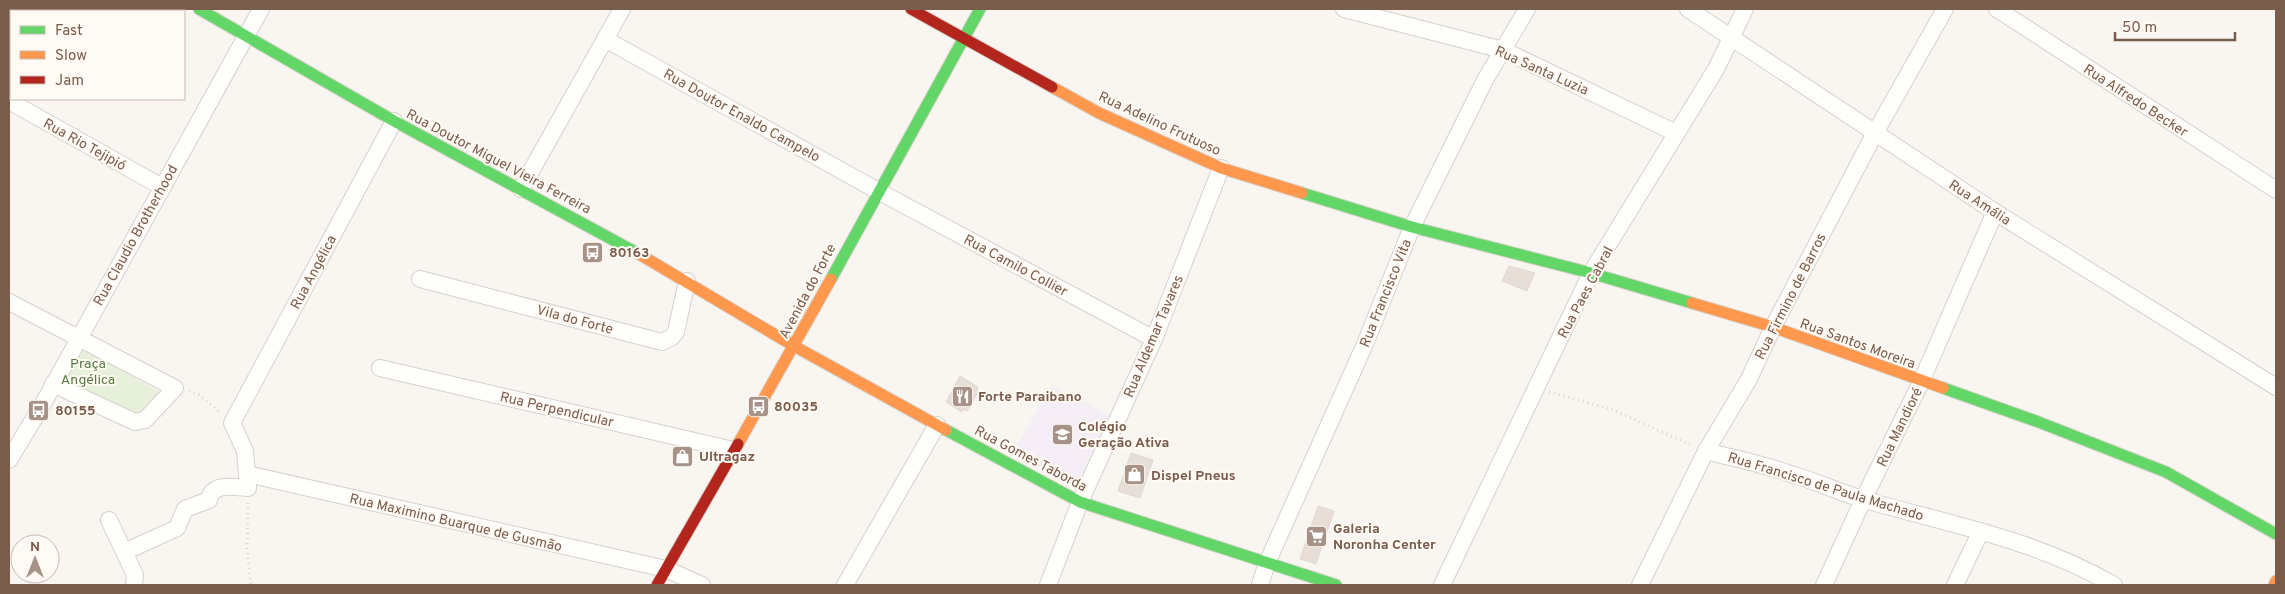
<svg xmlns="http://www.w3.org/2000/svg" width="2285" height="594" viewBox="0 0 2285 594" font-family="Overpass,sans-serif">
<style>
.education{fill:#f6eef6}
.green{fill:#e7f0db}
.building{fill:#e6ded7;stroke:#e2d8d2}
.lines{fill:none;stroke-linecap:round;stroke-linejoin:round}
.street-casing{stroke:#d7d1cb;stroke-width:18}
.fast-casing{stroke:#d9d2cb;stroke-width:13}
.slow-casing{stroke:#d9d2cb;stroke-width:13}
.jam-casing{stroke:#d9d2cb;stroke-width:13}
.path{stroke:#dcd5d0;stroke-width:3;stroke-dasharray:1 4;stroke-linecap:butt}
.street{stroke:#fefefd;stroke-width:16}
.fast{stroke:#63d668;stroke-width:11}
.slow{stroke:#ff974d;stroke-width:11}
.jam{stroke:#b3261e;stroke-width:11}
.labels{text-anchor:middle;stroke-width:4;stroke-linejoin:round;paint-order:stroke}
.street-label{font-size:14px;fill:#7a5c4d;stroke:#fffaf3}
.poi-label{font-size:14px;font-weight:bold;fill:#7a5c4d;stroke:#fffaf3;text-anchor:start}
.park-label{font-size:14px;fill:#537a41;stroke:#fffaf3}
</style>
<rect width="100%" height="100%" fill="#f9f5f0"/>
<polygon class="education" points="1052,386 1109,415 1080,479 1075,481 1071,482 1012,453"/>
<polygon class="green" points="79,350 89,352 163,394 140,419 68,380 66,377"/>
<g class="building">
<polygon points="1509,266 1535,273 1527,291 1502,281"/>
<polygon points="960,376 978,387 977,388 979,390 967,411 963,409 962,412 946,402"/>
<polygon points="1131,453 1153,460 1140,498 1118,491"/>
<polygon points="1318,506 1334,511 1316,564 1300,559"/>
</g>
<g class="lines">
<defs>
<g id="street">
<polyline points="1344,9 1503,50 1676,133"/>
<polyline points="1688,9 1995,212 2276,387"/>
<polyline points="1997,9 2276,190"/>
<polyline points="605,39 878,191 1154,339"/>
<polyline points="9,101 162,187"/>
<polyline points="521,189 622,9"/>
<polyline points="420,279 662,342 672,337 676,332 687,281"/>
<polyline points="9,302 175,388 145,420 135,422 53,384"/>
<polyline points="380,368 733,450"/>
<path d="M1706,451C1736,459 1767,465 1797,476C1820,483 1842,493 1865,500C1952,525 2034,539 2114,585"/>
<polyline points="9,460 44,402 261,9"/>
<polyline points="247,474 666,569 702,585"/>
<polyline points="109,520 135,575 134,585"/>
<path d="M124,552L177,528L185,509L209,500C211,482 235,487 248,488L245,451L232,423L394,121"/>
<polyline points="845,585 937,425"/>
<polyline points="1048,585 1080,502 1154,339 1221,168"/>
<polyline points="1260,585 1267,563 1365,344 1412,227 1485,80 1527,9"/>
<polyline points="1442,585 1591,273 1716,69 1745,9"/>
<polyline points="1640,585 1706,451 1749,379 1773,327 1875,133 1945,9"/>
<polyline points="1824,585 1863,500 1921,382 1995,212"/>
<polyline points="1955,585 1981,531"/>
</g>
<g id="fast">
<polyline points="199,9 394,121 639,254"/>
<polyline points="1302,193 1412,227 1591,273 1692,303"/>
<polyline points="831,279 980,9"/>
<polyline points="1943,388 2036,421 2166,472 2276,534"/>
<polyline points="946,430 1080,502 1336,585"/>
</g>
<g id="slow">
<polyline points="1052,87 1099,113 1221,168 1302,193"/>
<polyline points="639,254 794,346 946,430"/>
<polyline points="1692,303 1773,327 1943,388"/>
<polyline points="738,444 831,279"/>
<polyline points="2274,585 2276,581"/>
</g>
<g id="jam">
<polyline points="911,9 1052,87"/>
<polyline points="657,585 738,444"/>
</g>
</defs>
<use href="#street" class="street-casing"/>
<use href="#fast" class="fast-casing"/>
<use href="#slow" class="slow-casing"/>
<use href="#jam" class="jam-casing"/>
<g class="path">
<polyline points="189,391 199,395 221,413"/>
<polyline points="1549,392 1611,409 1693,446"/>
<polyline points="248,503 247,549 251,585"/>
</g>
<use href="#street" class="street"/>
<use href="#fast" class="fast"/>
<use href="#slow" class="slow"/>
<use href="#jam" class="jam"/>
</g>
<defs>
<symbol id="bus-square" viewBox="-11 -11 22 22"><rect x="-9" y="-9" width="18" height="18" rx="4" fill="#a69286" stroke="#fffaf3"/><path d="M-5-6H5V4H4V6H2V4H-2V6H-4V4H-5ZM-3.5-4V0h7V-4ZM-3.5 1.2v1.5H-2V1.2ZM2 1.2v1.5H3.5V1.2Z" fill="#fff"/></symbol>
<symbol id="restaurant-square" viewBox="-11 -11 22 22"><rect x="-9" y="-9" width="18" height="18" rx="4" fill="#a69286" stroke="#fffaf3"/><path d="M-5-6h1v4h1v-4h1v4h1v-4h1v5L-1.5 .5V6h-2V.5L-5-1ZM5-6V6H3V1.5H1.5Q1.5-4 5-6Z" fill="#fff"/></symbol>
<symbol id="school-square" viewBox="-11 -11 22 22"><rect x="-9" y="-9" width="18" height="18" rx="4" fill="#a69286" stroke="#fffaf3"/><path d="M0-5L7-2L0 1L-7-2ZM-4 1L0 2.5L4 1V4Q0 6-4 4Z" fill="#fff"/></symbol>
<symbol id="shop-square" viewBox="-11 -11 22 22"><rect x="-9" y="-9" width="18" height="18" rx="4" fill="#a69286" stroke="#fffaf3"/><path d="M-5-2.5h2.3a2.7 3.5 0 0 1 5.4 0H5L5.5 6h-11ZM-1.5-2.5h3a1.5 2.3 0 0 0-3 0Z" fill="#fff"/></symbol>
<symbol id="supermarket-square" viewBox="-11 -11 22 22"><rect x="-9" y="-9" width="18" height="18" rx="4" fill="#a69286" stroke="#fffaf3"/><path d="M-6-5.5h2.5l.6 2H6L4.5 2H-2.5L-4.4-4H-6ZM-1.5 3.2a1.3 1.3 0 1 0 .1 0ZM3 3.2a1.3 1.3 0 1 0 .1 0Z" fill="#fff"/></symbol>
</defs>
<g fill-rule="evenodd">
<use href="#bus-square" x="580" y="240" width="25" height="25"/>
<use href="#restaurant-square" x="950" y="384" width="25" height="25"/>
<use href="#bus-square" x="746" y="394" width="25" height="25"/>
<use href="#bus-square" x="26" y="398" width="25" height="25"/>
<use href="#school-square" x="1050" y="422" width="25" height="25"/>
<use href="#shop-square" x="670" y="444" width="25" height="25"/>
<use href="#shop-square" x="1122" y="462" width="25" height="25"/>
<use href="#supermarket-square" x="1304" y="524" width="25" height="25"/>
</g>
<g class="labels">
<g class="street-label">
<text transform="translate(1542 70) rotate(24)" y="5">Rua Santa Luzia</text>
<text transform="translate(2136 100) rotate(33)" y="5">Rua Alfredo Becker</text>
<text transform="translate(742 115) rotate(29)" y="5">Rua Doutor Enaldo Campelo</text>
<text transform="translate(1160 123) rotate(25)" y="5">Rua Adelino Frutuoso</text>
<text transform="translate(85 144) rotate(29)" y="5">Rua Rio Tejipió</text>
<text transform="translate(499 161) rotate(28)" y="5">Rua Doutor Miguel Vieira Ferreira</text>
<text transform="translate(1980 202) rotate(33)" y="5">Rua Amália</text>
<text transform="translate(135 235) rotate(-61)" y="5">Rua Claudio Brotherhood</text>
<text transform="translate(1016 265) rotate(28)" y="5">Rua Camilo Collier</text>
<text transform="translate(313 272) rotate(-62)" y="5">Rua Angélica</text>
<text transform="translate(807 291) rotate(-62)" y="5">Avenida do Forte</text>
<text transform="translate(1585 292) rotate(-62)" y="5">Rua Paes Cabral</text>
<text transform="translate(1385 293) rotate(-68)" y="5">Rua Francisco Vita</text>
<text transform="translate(1790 296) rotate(-63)" y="5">Rua Firmino de Barros</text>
<text transform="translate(575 319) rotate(15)" y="5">Vila do Forte</text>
<text transform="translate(1153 336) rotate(-67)" y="5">Rua Aldemar Tavares</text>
<text transform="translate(1858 343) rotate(20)" y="5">Rua Santos Moreira</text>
<text transform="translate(557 409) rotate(13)" y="5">Rua Perpendicular</text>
<text transform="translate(1899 427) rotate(-64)" y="5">Rua Mandioré</text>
<text transform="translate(1031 458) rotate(28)" y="5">Rua Gomes Taborda</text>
<text transform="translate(1826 486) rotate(17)" y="5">Rua Francisco de Paula Machado</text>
<text transform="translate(456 522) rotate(13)" y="5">Rua Maximino Buarque de Gusmão</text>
</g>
<g class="poi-label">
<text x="609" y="257">80163</text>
<text x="978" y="401">Forte Paraibano</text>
<text x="774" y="411">80035</text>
<text x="55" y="415">80155</text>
<text x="1078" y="431">Colégio<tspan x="1078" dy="16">Geração Ativa</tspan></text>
<text x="699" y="461">Ultragaz</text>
<text x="1151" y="480">Dispel Pneus</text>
<text x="1333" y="533">Galeria<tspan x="1333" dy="16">Noronha Center</tspan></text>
</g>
<g class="park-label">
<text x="88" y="368">Praça<tspan x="88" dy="16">Angélica</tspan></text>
</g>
</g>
<rect width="2285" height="594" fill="none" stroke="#7a5c4d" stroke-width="20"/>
<rect x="10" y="10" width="175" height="90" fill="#fffaf3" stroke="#cabbb1"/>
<rect x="20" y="26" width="25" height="8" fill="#63d668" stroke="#cabbb1"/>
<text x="55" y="35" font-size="15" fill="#7a5c4d">Fast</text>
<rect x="20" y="51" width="25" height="8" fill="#ff974d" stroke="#cabbb1"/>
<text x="55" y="60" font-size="15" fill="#7a5c4d">Slow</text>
<rect x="20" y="76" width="25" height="8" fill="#b3261e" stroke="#cabbb1"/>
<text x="55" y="85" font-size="15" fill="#7a5c4d">Jam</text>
<g transform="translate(35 559)"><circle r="24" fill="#fffaf3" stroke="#cabbb1"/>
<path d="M0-4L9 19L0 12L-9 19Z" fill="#a69286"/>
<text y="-8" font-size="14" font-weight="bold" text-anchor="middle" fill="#7a5c4d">N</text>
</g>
<path d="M2115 32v8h120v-8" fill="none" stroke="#7a5c4d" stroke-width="2.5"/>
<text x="2122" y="32" font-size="15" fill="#7a5c4d" stroke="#fffaf3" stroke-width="4" paint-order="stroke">50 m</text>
</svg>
